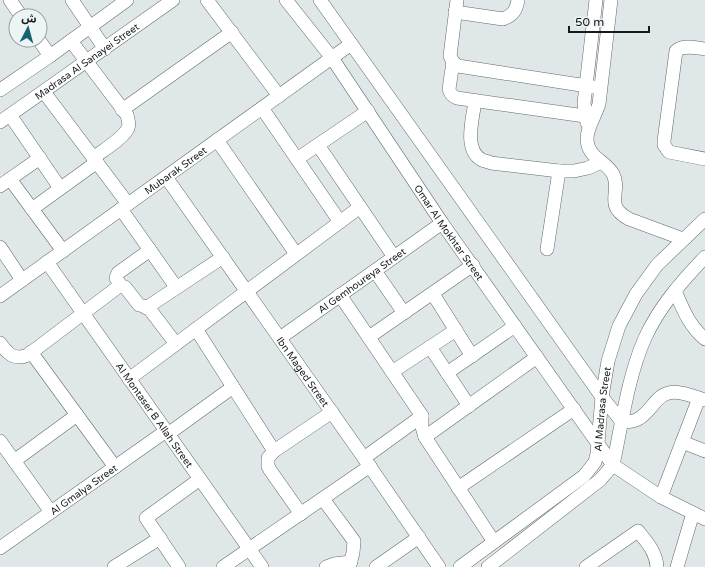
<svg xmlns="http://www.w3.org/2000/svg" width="705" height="567" viewBox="0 0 705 567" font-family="'Varela Round','Noto Sans Arabic',sans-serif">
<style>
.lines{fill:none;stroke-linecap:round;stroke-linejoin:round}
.minor-casing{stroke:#62696a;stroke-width:14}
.minor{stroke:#fff;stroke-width:13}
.labels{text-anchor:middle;stroke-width:3;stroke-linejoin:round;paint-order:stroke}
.street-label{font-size:10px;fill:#171a1b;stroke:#ecf4f6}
</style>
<rect width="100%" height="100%" fill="#dfe7e8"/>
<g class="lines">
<defs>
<g id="minor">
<polyline points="10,0 21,16"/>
<polyline points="72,0 105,49"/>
<polyline points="207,0 279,96"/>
<path id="s1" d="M286,0L332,58L442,223L613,465L661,497L705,519"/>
<path d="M320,0L602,397L622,422C628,422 633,422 638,419C654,411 656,388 681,393C689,394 697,398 705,400"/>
<polyline points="457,0 450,56 453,62 458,66 600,88"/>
<path d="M611,0L599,104C596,114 587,128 587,138C587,158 605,160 613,174C622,192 603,205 629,219L683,239"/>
<path d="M455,12L503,19C513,15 516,11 518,0"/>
<polyline points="39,40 50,56"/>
<path d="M71,41L127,115C128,120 130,124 128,128C124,138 102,151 93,158"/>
<path d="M705,49C696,48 683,44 676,51L664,141V145L669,152L705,159"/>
<path d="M453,62L449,89C450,94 452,96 457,98L585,116"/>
<polyline points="0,90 50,56 127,0"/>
<polyline points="44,92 128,204"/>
<path d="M475,101C473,118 463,150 482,160C485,161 489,162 491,163L559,171H574L588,168L601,162"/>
<polyline points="262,108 340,222"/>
<polyline points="122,110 232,32"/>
<polyline points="10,115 60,188"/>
<path id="s2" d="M0,122L173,0"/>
<polyline points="587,123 584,103 596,0"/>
<polyline points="217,140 296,254"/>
<polyline points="318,145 394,257"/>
<polyline points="297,159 368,111"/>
<path id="s3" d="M166,177L364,458L439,567"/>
<polyline points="10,179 63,251"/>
<polyline points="0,186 40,158"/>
<polyline points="32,209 97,162"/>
<polyline points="121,209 176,287"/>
<polyline points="0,247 22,280"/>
<polyline points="547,249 559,171"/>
<path id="s4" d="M47,262L262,567"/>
<polyline points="375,271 404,313"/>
<polyline points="121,286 116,278 118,273 150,250"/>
<path d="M675,291C683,309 689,326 705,339"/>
<polyline points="433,294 472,356"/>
<polyline points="340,295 422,416 422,427 425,437 494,542"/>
<path id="s5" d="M0,296L351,44"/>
<polyline points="146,308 223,257"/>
<polyline points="196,329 274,451"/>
<polyline points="369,337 473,265"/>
<path id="s6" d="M280,338L442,223"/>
<path d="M0,343C7,353 14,361 28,355L118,287L121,286L125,287L139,305L148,307L176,344"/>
<polyline points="430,347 469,406"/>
<polyline points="31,352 115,467"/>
<polyline points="392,372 456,330"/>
<polyline points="447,373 515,326"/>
<polyline points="129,379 360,207"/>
<polyline points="168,434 233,387"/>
<polyline points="425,437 537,357"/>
<polyline points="0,441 51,512"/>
<polyline points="682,442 705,451"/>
<polyline points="364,458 422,416"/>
<polyline points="14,461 77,415"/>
<polyline points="458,488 574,409"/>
<polyline points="661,497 699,398"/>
<polyline points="323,499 354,541 353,553 349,567"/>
<polyline points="301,514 270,470 268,466 268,458 274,451 332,412"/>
<path id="s7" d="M0,548L166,431"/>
<polyline points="114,567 160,538"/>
<polyline points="179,567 146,518 200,479"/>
<polyline points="223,567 370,466"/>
<polyline points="326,567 334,564 351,562"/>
<polyline points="376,567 419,537"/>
<path id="s8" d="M460,567L584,476L595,462L597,454L602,397L608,361L619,326L636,294L657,265L705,219"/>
<path d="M488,567L600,480L613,465C622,423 628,376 645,338C659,307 682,281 705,257"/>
<path d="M586,567L638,531C647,542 656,552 657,567"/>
<polyline points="677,567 693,513"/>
</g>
</defs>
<use href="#minor" class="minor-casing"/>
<use href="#minor" class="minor"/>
</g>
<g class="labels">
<g class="street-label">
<text dy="4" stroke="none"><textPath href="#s2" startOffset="106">Madrasa Al Sanayei Street</textPath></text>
<text dy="4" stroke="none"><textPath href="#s5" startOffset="216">Mubarak Street</textPath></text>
<text dy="4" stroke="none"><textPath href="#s1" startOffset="284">Omar Al Mokhtar Street</textPath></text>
<text dy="4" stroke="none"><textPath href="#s6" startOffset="100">Al Gemhoureya Street</textPath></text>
<text dy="4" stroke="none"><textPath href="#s3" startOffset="238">Ibn Maged Street</textPath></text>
<text dy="4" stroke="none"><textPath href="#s8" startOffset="225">Al Madrasa Street</textPath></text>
<text dy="4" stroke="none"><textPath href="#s4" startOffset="187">Al Montaser B Allah Street</textPath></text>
<text dy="4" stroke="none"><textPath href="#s7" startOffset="102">Al Gmalya Street</textPath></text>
</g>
</g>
<g transform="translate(28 28) rotate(6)"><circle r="19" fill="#ecf4f6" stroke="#979d9e"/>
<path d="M0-3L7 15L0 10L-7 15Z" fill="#18626f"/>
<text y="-6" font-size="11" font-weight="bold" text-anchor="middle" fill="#171a1b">ش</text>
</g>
<path d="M569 26v6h80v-6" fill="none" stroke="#171a1b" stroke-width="2"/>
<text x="575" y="26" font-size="12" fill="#171a1b" stroke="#ecf4f6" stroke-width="3" paint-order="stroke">50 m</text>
</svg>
